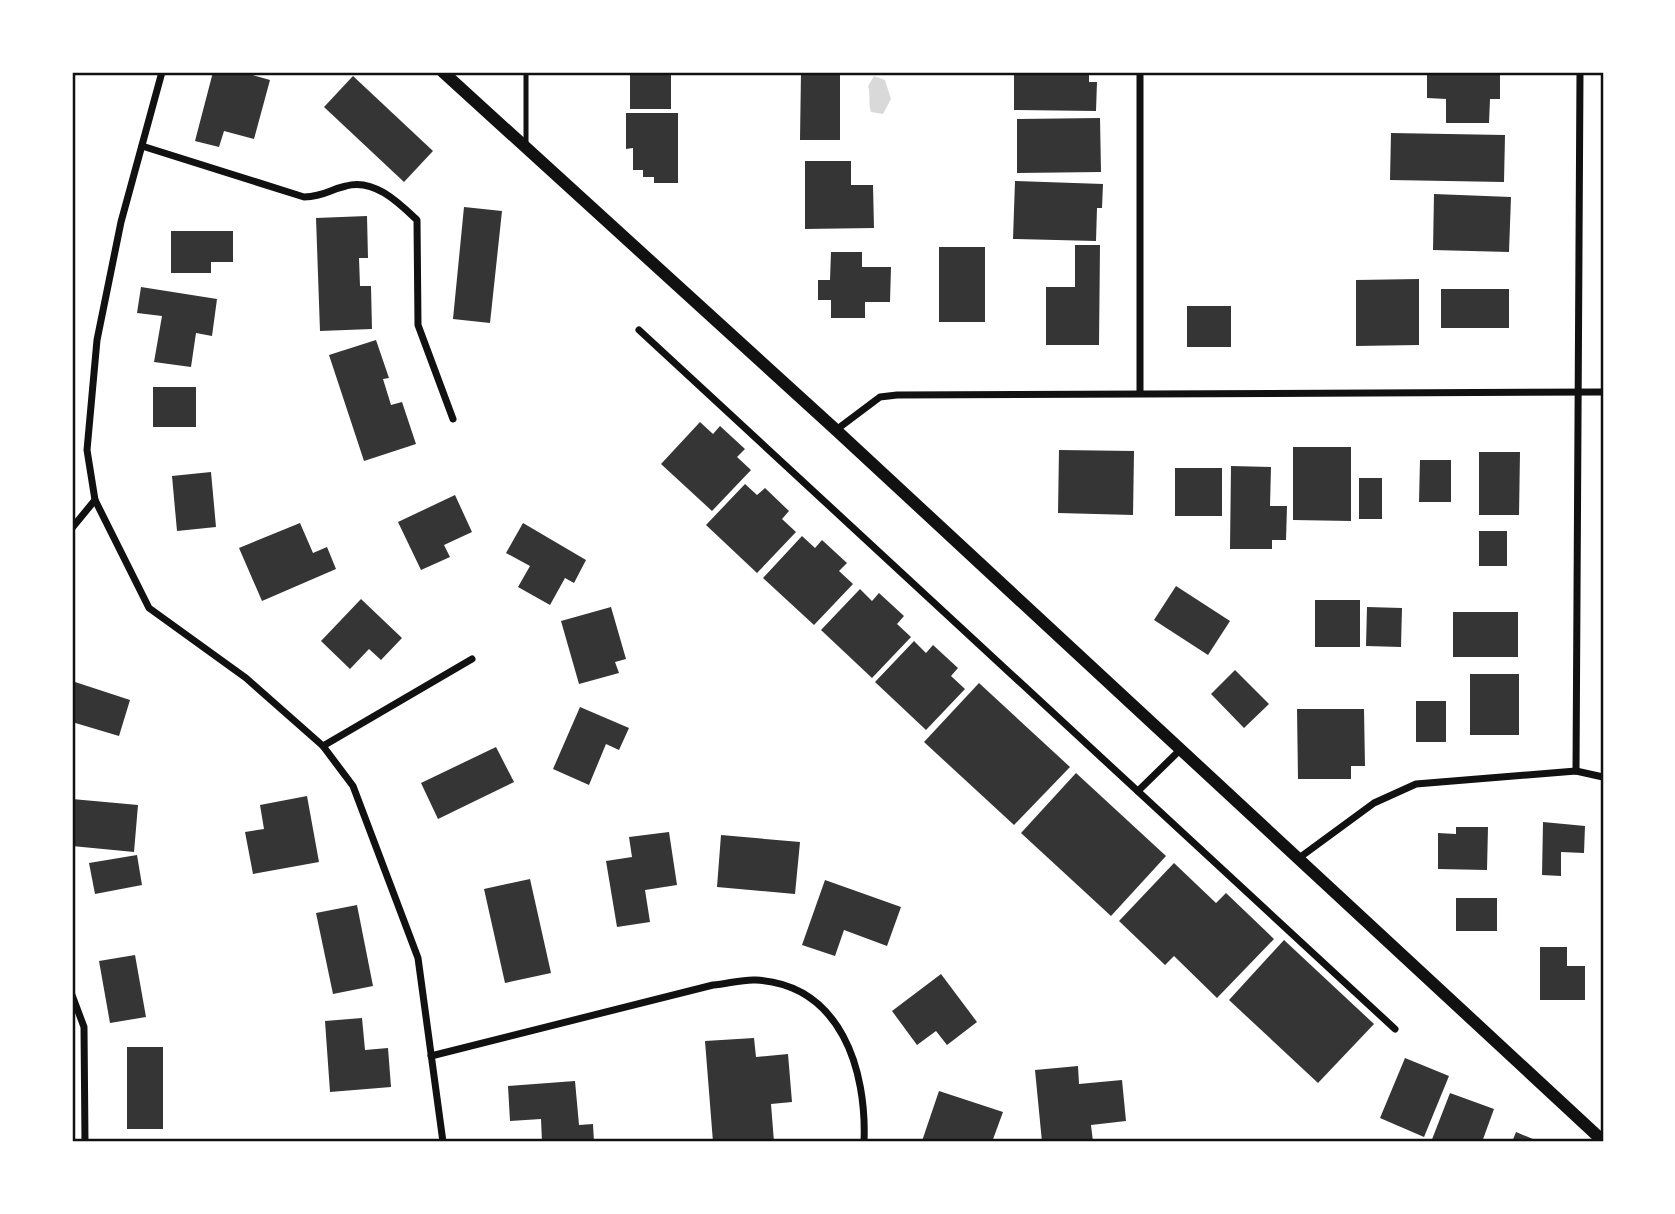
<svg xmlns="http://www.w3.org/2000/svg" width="1675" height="1214" viewBox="0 0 1675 1214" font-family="'IBM Plex Sans',sans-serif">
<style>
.water{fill:#d9d9d9}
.building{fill:#353535}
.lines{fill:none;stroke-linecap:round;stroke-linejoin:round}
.service{stroke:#111;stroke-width:5}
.minor{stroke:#111;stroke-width:7}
.tertiary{stroke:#111;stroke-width:12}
.neatline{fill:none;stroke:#111;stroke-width:2.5}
</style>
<rect width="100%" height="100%" fill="#fff"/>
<path class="water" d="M874,76L885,80L891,99L883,114L871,112C868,103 871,95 868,86Z"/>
<g class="building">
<polygon points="213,72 242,72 270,80 254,139 224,131 219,147 195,141"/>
<rect x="630" y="72" width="41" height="37"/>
<polygon points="801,72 840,72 840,140 800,140"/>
<polygon points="1014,72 1089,72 1089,82 1097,82 1096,111 1014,110"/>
<polygon points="1427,72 1500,72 1500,99 1490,99 1489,123 1446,123 1446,99 1427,98"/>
<polygon points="353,76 433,151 404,182 324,107"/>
<polygon points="626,113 678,113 678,183 654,183 654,177 643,177 643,170 633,170 633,148 626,149"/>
<polygon points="1100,118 1101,172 1017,173 1017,119"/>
<polygon points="1391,133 1505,135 1504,182 1390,180"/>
<polygon points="805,161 851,161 851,185 873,185 874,228 805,229"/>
<polygon points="1015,181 1103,184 1102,208 1097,208 1096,241 1013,239"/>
<polygon points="1434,194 1511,197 1509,252 1433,250"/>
<polygon points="464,207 502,211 490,323 453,319"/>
<polygon points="367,216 368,258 359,258 360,286 371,286 372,329 320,331 316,218"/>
<polygon points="171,231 233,231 233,262 211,262 211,273 171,273"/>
<polygon points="1075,245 1100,245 1099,345 1046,345 1046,287 1075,287"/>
<rect x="939" y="247" width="46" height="75"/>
<polygon points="831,252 862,252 862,267 891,267 890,302 865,302 865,318 831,318 831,300 818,300 818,280 830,280"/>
<polygon points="1419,279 1419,345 1356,346 1356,280"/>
<polygon points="141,287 217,299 212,336 196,333 191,367 154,362 162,316 137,313"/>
<rect x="1441" y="289" width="68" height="39"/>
<rect x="1187" y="306" width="44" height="41"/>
<polygon points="376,340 389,378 383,379 391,405 402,402 416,444 364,461 329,355"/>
<rect x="153" y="387" width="43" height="40"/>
<polygon points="700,422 713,434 720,426 745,449 737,457 751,470 712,511 661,464"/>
<polygon points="1293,447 1351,447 1351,521 1293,520"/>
<polygon points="1059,450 1134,451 1133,515 1058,513"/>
<polygon points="1479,452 1520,452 1519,515 1479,515"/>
<polygon points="1420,460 1451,460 1451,502 1419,502"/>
<polygon points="1231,466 1271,467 1270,506 1287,506 1286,540 1272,540 1272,549 1230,549"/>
<rect x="1175" y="468" width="47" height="48"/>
<polygon points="211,472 216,527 177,531 172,476"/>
<rect x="1359" y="478" width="23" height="41"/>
<polygon points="745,484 757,495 765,488 789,511 782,519 796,532 757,573 706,525"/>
<polygon points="455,495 472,532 444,545 450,557 421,570 398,522"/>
<polygon points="300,523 313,553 327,547 336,569 262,601 239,548"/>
<polygon points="523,523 586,560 574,583 565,578 550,605 518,587 530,566 506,553"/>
<rect x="1479" y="531" width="28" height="35"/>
<polygon points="802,536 815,548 822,540 847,563 839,571 853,584 814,625 763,578"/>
<polygon points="1176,586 1230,621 1208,655 1154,620"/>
<polygon points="860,589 872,601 879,593 904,616 897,624 911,637 872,678 821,630"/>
<polygon points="361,599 402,638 381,660 369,649 350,669 321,641"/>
<rect x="1315" y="600" width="45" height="47"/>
<polygon points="611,607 626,659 615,662 619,673 579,684 561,621"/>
<polygon points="1367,607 1402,608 1401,647 1366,646"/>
<rect x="1453" y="612" width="65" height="45"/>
<polygon points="914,641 926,653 933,645 958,668 951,676 965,689 926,730 875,682"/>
<polygon points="1235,670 1269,704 1244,728 1211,694"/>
<rect x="1470" y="674" width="49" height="61"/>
<polygon points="72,681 130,700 119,736 72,722"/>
<polygon points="979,683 1070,767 1014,825 924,742"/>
<rect x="1416" y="701" width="30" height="41"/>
<polygon points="580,707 629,728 619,750 606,744 589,785 553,769"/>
<polygon points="1297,709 1364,709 1365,766 1351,766 1351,779 1298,779"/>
<polygon points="496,747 514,782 438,819 421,783"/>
<polygon points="1076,773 1166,856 1111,916 1021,833"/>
<polygon points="307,796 319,862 253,874 245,832 264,829 260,805"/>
<polygon points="72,799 138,805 134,852 72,846"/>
<polygon points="1543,822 1585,826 1584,853 1561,852 1561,876 1542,875"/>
<polygon points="1456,827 1488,827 1487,870 1438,869 1438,833 1456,834"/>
<polygon points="669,832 677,885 645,890 650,922 617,927 606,861 632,857 629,837"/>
<polygon points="721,835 800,842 795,894 717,887"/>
<polygon points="137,855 142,885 95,894 89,863"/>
<polygon points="1174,863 1216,903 1226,893 1274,939 1217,998 1174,956 1165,965 1119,921"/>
<polygon points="530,879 551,973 505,983 484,889"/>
<polygon points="825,880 901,907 887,946 844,930 835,956 802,945"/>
<rect x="1456" y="898" width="41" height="33"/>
<polygon points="357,905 373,986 333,994 316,913"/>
<polygon points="1284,940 1374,1024 1318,1083 1229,1000"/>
<polygon points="1540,947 1567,947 1567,966 1585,966 1585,1000 1540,1000"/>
<polygon points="135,955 146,1017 110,1023 99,961"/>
<polygon points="941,974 977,1022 947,1045 936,1031 917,1045 892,1011"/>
<polygon points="362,1018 365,1050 388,1048 391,1087 330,1092 325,1021"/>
<polygon points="754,1038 756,1057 788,1054 792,1102 771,1104 774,1142 713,1142 705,1041"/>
<rect x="127" y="1047" width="36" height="82"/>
<polygon points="1405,1058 1449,1076 1424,1137 1380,1118"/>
<polygon points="1078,1066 1079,1084 1122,1080 1126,1121 1091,1125 1093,1142 1042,1142 1035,1070"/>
<polygon points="575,1081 579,1125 593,1124 594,1142 542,1142 541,1119 510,1121 508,1086"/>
<polygon points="939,1091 1003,1112 992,1142 922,1141"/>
<polygon points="1450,1093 1494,1109 1482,1142 1431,1142"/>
<polygon points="1516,1132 1540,1142 1512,1142"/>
<polygon points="398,1139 398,1142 362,1142 362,1140"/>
</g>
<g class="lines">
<polyline class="service" points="526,144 526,72"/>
<g class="minor">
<polyline points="162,72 121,222 97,340 87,450 95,500 149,608 246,678 323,746 353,786 418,958 443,1142"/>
<polyline points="1140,72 1140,392"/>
<path d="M142,146L304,197C326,196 328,190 346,186C374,178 399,203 417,220L418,325L453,419"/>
<polyline points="639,330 1395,1029"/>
<polyline points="836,430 880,397 897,395 1603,392"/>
<polyline points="72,528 95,500"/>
<polyline points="323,746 472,659"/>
<polyline points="1576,771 1580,72"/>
<polyline points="1138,791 1181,749"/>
<polyline points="1299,858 1374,803 1416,784 1576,771 1603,777"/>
<polyline points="72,995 84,1027 85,1142"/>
<path d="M431,1056L713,985C727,984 743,979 756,980C841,985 867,1070 864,1142"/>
</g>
<polyline class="tertiary" points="443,72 836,430 1603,1141"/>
</g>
<rect width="1675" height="1214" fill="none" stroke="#ffffff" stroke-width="147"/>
<rect x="74" y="74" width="1528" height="1066" class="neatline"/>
</svg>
